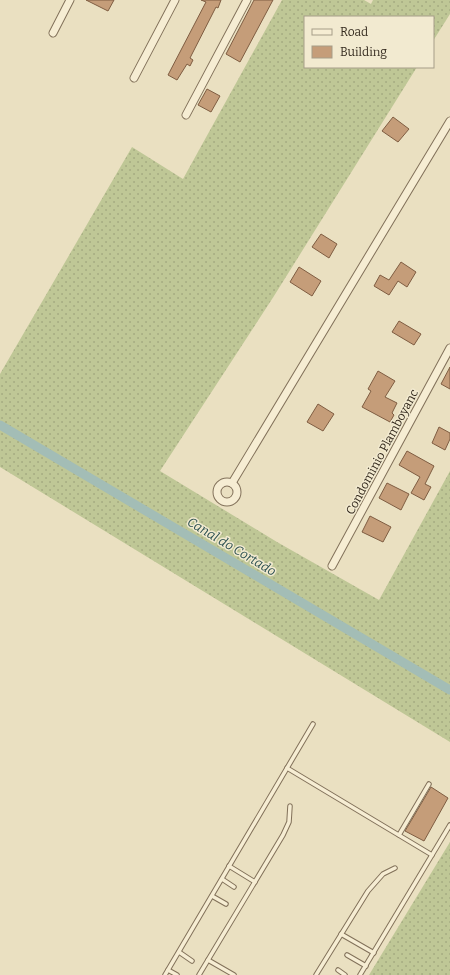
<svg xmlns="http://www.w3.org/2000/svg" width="450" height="975" viewBox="0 0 450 975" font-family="Bitter,serif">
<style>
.grass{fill:url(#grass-dots)}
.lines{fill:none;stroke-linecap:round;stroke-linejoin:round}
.canal{stroke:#a3bdb6;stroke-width:9}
.building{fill:#c59d79;stroke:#7f5d42}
.service-casing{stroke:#82715a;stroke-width:5.5}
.minor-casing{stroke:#82715a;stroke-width:9}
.service{stroke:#f6edd3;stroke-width:3.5}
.minor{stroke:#f6edd3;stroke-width:7}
.labels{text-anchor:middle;stroke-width:3;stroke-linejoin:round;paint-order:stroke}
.street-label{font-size:12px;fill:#33291d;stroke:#f2ead0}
.water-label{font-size:13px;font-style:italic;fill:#2d5151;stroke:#f2ead0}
</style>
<defs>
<pattern id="grass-dots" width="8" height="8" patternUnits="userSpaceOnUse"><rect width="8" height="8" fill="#bfc796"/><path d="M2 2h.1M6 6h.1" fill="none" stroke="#a5ab81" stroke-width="1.8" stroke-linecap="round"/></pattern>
</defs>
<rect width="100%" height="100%" fill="#eae0c1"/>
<g class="grass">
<polygon points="282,0 364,0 371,4 373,0 450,0 450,14 433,41 433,17 305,17 305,67 417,67 274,296 160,471 277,542 379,600 450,471 450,742 0,467 0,374 132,147 183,179"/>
<polygon points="450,842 450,975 369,975"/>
</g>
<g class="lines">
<polyline class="canal" points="0,425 450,690"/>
</g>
<g class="building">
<polygon points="86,0 114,0 108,11"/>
<polygon points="201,0 221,0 218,8 216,7 190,58 193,60 190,66 187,64 177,80 168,75 206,2"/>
<polygon points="254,0 273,0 240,62 226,54"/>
<polygon points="207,89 220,96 211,112 198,105"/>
<polygon points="393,117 409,129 398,142 382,131"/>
<polygon points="321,234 337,244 329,258 312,247"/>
<polygon points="401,262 416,272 407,287 398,281 389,295 374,286 380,275 389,280"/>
<polygon points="299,267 321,281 312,296 290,282"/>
<polygon points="399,321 421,334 414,345 392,332"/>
<polygon points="450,367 450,389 441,384"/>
<polygon points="378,371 395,381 385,397 397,403 392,413 394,415 390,422 362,407 371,391 368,389"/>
<polygon points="318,404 334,414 323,431 307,422"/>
<polygon points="439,427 450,433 450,439 445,450 432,443"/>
<polygon points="407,451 434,466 425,484 431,487 424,500 411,493 420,477 399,465"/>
<polygon points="387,483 409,494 401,510 379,498"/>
<polygon points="370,516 391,527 383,542 362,532"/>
<polygon points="431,787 448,798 424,841 405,831"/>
</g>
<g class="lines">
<defs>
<g id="service">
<polyline points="287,768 432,855"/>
<polyline points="399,835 429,784"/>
<polyline points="229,866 255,882"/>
<polyline points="222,879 234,887"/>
<polyline points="212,896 226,904"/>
<polyline points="341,934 374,953"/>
<polyline points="179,952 192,961"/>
<polyline points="347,955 366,966"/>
<polyline points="208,960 234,975"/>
<polyline points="168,970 177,975"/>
<polyline points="338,970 345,975"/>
<polyline points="165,975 313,724"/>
<polyline points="199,975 283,835 289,822 290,806"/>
<polyline points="316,975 368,891 383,874 395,868"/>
<polyline points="360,975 450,825"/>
</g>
<g id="minor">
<polyline points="53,33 70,0"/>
<polyline points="134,78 175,0"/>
<polyline points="186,115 247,0"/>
<circle cx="227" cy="492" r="10"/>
<polyline points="232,483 450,121"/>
<polyline points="332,566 450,348"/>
</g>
</defs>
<use href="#service" class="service-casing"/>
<use href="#minor" class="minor-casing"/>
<use href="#service" class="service"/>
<use href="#minor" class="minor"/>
</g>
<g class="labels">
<g class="street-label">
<text transform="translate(382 452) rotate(-62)" y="4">Condominio Plamboyanc</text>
</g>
<g class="water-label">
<text transform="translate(232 546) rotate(31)" y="5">Canal do Cortado</text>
</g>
</g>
<rect x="304" y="16" width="130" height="52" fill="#f2ead0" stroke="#a69d88"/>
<rect x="312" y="29" width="20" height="6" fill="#f6edd3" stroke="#a69d88"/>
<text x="340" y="36" font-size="12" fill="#33291d">Road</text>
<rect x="312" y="46" width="20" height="12" fill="#c59d79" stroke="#a69d88"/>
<text x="340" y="56" font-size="12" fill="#33291d">Building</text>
</svg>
